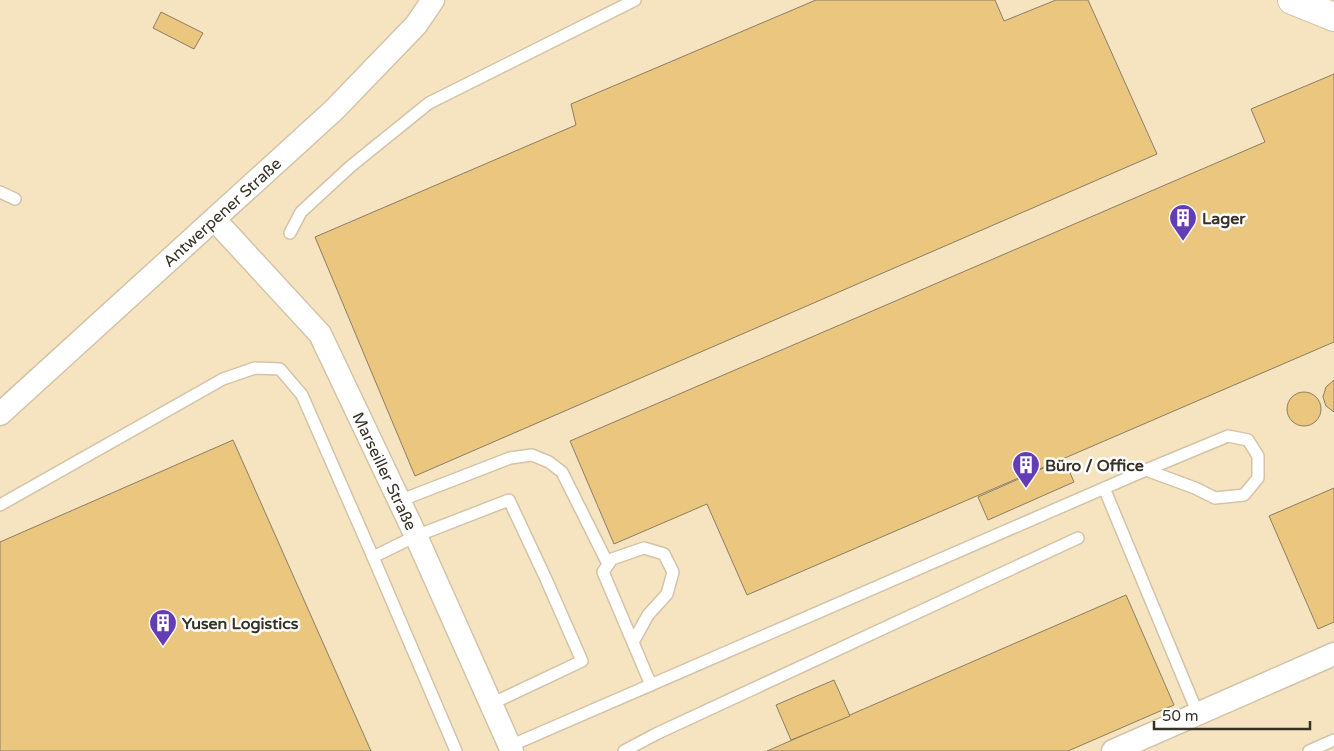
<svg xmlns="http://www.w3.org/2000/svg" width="1334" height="751" viewBox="0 0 1334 751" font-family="'Varela Round',sans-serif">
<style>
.built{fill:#f6e4c0}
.building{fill:#eac67e;stroke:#8b7e64}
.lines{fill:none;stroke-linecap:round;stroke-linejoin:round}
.lane-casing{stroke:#d3c4a8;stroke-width:14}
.street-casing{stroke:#d3c4a8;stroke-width:25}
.secondary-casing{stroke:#d3c4a8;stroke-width:30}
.lane{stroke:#fff;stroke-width:11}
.street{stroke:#fff;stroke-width:22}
.secondary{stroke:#fff;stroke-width:28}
.labels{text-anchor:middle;stroke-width:5;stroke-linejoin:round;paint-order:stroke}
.street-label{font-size:16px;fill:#373226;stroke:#fff}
.poi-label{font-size:16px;font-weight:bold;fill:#373226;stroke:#fff;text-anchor:start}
</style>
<rect width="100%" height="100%" fill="#fdeed1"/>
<rect class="built" x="0" y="0" width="1334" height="751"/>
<g class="building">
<polygon points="816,0 995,0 1004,21 1056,0 1088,0 1157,154 415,476 315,237 576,125 571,104"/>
<polygon points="161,12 203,33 194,49 153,28"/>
<polygon points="1334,74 1334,342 747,595 707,504 614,544 570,441 1265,142 1251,109"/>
<polygon points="1334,380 1334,412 1326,406 1323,397 1326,387"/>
<circle cx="1304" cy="409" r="17"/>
<polygon points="233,440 371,751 0,751 0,542"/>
<polygon points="1064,459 1074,482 988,520 978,497"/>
<polygon points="1334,488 1334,622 1318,629 1269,516"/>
<polygon points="1126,595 1174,705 1068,751 767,751"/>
<polygon points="834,680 850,716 791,740 776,705"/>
</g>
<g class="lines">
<defs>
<g id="lane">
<polyline points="0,192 15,199"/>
<polyline points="290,233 301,212 351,166 429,103 635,0"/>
<polyline points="1104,488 1198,714"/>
<polyline points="399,501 510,458 532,455 549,462 562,472 608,564"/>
<polyline points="0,505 223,379 255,368 280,369 302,395 373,557"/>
<polyline points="633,642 648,615 667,594 673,572 664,554 644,548 612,559 603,572 651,685"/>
<polyline points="510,746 1146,470 1228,436 1248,440 1258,456 1258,478 1244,495 1215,498 1195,488 1146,470"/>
<polyline points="456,751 373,557 416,536 509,500 546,579 582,661 491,704"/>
<polyline points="624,751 656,734 1078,538"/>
<polyline points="1309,751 1334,740"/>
</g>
<g id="street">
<path id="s1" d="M214,219L320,334L416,536L512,751"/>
<path id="s2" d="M0,414L334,110L416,25L433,0"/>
<polyline points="1113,751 1334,654"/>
</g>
<polyline id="secondary" points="1292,0 1334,17"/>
</defs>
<use href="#lane" class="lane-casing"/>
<use href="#street" class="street-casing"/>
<use href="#secondary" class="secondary-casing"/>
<use href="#lane" class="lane"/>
<use href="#street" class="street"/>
<use href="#secondary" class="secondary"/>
</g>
<defs>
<symbol id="building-pin" viewBox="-11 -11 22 30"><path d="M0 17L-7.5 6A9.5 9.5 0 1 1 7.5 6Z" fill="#643cb4" stroke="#fff"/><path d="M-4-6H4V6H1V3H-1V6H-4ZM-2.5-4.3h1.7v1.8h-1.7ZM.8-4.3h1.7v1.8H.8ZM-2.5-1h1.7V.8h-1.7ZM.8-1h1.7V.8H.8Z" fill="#fff"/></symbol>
</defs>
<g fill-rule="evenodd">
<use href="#building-pin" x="1167" y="202" width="32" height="43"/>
<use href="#building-pin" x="1010" y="449" width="32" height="43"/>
<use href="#building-pin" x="147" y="607" width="32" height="43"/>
</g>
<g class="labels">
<g class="street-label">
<text dy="6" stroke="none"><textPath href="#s2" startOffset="300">Antwerpener Straße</textPath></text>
<text dy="6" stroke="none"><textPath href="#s1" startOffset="308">Marseiller Straße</textPath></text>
</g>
<g class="poi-label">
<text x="1202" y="224">Lager</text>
<text x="1045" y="471">Büro / Office</text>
<text x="182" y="629">Yusen Logistics</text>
</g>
</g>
<path d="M1154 721v8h156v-8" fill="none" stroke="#373226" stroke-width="2.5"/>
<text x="1162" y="721" font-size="15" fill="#373226" stroke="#ffffff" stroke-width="4" paint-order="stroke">50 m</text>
</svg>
